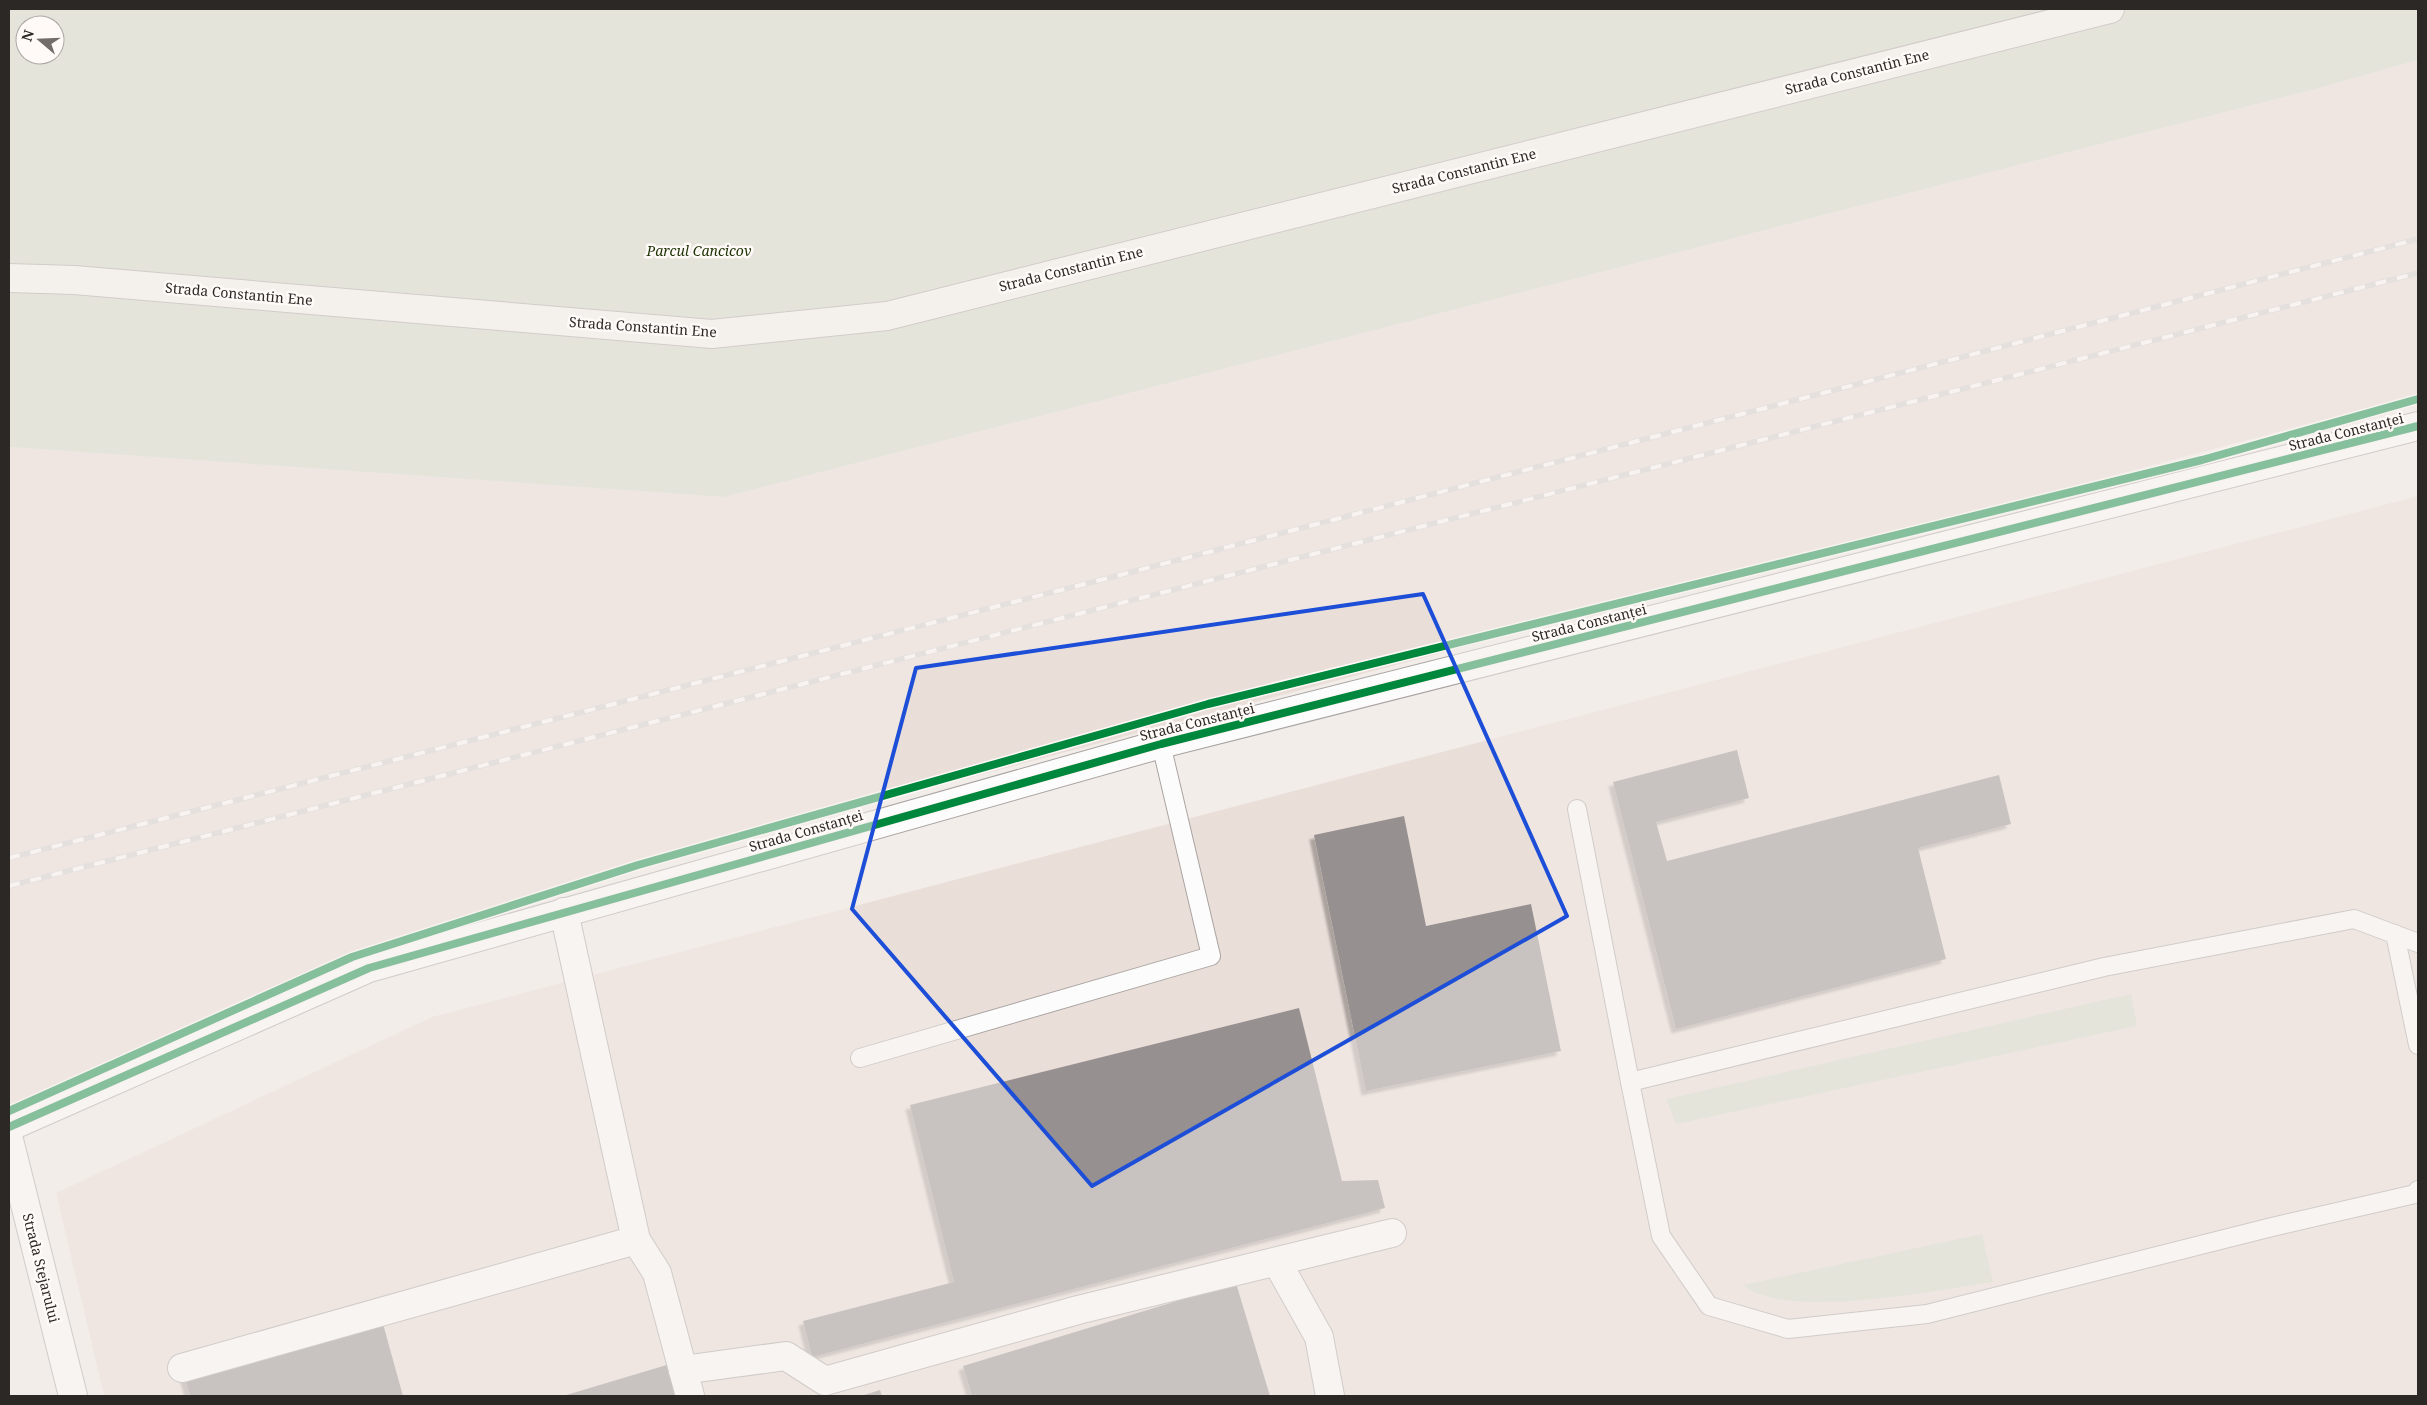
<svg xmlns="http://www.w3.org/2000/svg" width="2427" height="1405" viewBox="0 0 2427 1405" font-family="'Noto Serif',serif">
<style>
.built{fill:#eaded8}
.green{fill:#d5daca;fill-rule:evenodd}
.building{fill:#969190;filter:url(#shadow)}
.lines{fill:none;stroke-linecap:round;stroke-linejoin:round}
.service-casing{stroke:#a9a4a2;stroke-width:20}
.minor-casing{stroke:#a9a4a2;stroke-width:30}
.tertiary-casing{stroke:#a9a4a2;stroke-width:30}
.secondary-casing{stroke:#a9a4a2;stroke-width:30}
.service{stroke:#fdfcfc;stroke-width:18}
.minor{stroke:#fdfcfc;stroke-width:28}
.tertiary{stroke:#fdfcfc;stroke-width:28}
.secondary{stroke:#f6f5f0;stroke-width:28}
.rail-casing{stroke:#d3d1d0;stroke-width:5.5}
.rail{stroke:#fffaf8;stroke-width:4;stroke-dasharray:11;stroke-linecap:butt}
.cycleway-casing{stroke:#fffaf8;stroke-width:11}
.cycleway{stroke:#00873e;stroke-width:8}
.marked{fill:none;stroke:#1d4ed8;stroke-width:4;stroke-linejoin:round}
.labels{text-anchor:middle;stroke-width:5;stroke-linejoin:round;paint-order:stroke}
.street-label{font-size:14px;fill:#2c2826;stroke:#fffaf8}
.park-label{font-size:14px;font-style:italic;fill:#1d3204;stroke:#fffaf8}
</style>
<defs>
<filter id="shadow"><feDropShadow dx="-4.5" dy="4.5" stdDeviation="1" flood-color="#0004"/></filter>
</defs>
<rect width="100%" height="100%" fill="#f3ede9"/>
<g class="built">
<polygon points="2418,60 2418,395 570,883 361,953 9,1111 9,447 724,497 2323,87"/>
<polygon points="2418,496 2418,1396 104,1396 56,1193 432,1017"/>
</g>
<g class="green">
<path d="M9,9H2418V60L2323,87L724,497L9,447ZM25,25H55V55H25Z"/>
<polygon points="2131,994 2137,1026 1676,1124 1666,1099"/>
<path d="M1982,1234L1993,1282C1939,1290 1785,1321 1743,1285Z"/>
</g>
<g class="building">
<polygon points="1737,750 1749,798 1656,822 1667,861 1999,775 2011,824 1918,848 1946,959 1676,1029 1613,782"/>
<polygon points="1404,816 1426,926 1531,904 1561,1051 1366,1091 1314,835"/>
<polygon points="1299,1008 1342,1181 1378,1180 1385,1208 812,1357 803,1321 954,1282 910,1105"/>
<polygon points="1236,1283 1270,1396 972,1396 963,1366"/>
<polygon points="380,1313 403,1396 190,1396 182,1368"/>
<polygon points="680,1361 690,1396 563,1396"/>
<polygon points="880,1390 882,1396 861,1396"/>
</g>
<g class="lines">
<defs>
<g id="service">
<polyline points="1577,809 1630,1082 2104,967 2354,919 2418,943"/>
<polyline points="2395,934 2418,1045"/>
<polyline points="860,1058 1211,956 1161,744"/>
<polyline points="1630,1082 1661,1236 1709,1306 1788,1329 1927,1314 2272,1227 2415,1194 2418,1190"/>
</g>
<g id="minor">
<polyline points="9,1140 73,1396"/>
<polyline points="636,1240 657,1273 690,1396"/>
<polyline points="1277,1262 1319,1337 1330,1396"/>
<polyline points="182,1368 636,1240 564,912"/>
<polyline points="683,1370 786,1356 825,1381 1078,1310 1392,1233"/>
</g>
<polyline id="tertiary" points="9,1127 369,968 1161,744 2418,426"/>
<polyline id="secondary" points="9,278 74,280 712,334 887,316 2110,9"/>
</defs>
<use href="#service" class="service-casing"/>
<use href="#minor" class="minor-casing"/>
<use href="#tertiary" class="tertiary-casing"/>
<use href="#secondary" class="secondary-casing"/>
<use href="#service" class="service"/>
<use href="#minor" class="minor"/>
<use href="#tertiary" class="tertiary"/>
<use href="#secondary" class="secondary"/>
<defs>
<g id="rail">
<polyline points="9,858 1120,575 2418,239"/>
<polyline points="9,886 2418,273"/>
</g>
</defs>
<use href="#rail" class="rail-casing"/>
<use href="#rail" class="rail"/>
<defs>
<g id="cycleway">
<polyline points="9,1111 352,957 638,865 1208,704 2202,460 2418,399"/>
<polyline points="9,1127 369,968 1161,744 2418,426"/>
</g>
</defs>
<use href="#cycleway" class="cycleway-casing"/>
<use href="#cycleway" class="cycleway"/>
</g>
<path d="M0 0H2427V1405H0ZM1423,594L1567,916L1092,1186L852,909L916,668Z" fill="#f3ede9" fill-opacity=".55" fill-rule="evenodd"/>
<path class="marked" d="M1423,594L1567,916L1092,1186L852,909L916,668Z"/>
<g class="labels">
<g class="street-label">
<text transform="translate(1857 72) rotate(-14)" y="5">Strada Constantin Ene</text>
<text transform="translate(1464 171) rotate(-14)" y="5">Strada Constantin Ene</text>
<text transform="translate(1071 269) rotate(-14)" y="5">Strada Constantin Ene</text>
<text transform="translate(239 294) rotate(5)" y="5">Strada Constantin Ene</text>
<text transform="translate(643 327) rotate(4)" y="5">Strada Constantin Ene</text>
<text transform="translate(2346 432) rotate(-14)" y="5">Strada Constanței</text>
<text transform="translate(1589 623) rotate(-14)" y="5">Strada Constanței</text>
<text transform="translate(1197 722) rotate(-14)" y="5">Strada Constanței</text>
<text transform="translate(806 831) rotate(-16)" y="5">Strada Constanței</text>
<text transform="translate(41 1268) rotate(76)" y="5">Strada Stejarului</text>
</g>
<g class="park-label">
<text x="699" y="256">Parcul Cancicov</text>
</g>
</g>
<rect width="2427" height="1405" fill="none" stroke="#2c2826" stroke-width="20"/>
<g transform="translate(40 40) rotate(289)"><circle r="24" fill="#fffaf8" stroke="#aba6a4"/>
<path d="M0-4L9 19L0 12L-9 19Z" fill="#726d6a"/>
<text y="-8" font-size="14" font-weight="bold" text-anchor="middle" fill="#2c2826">N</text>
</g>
</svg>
